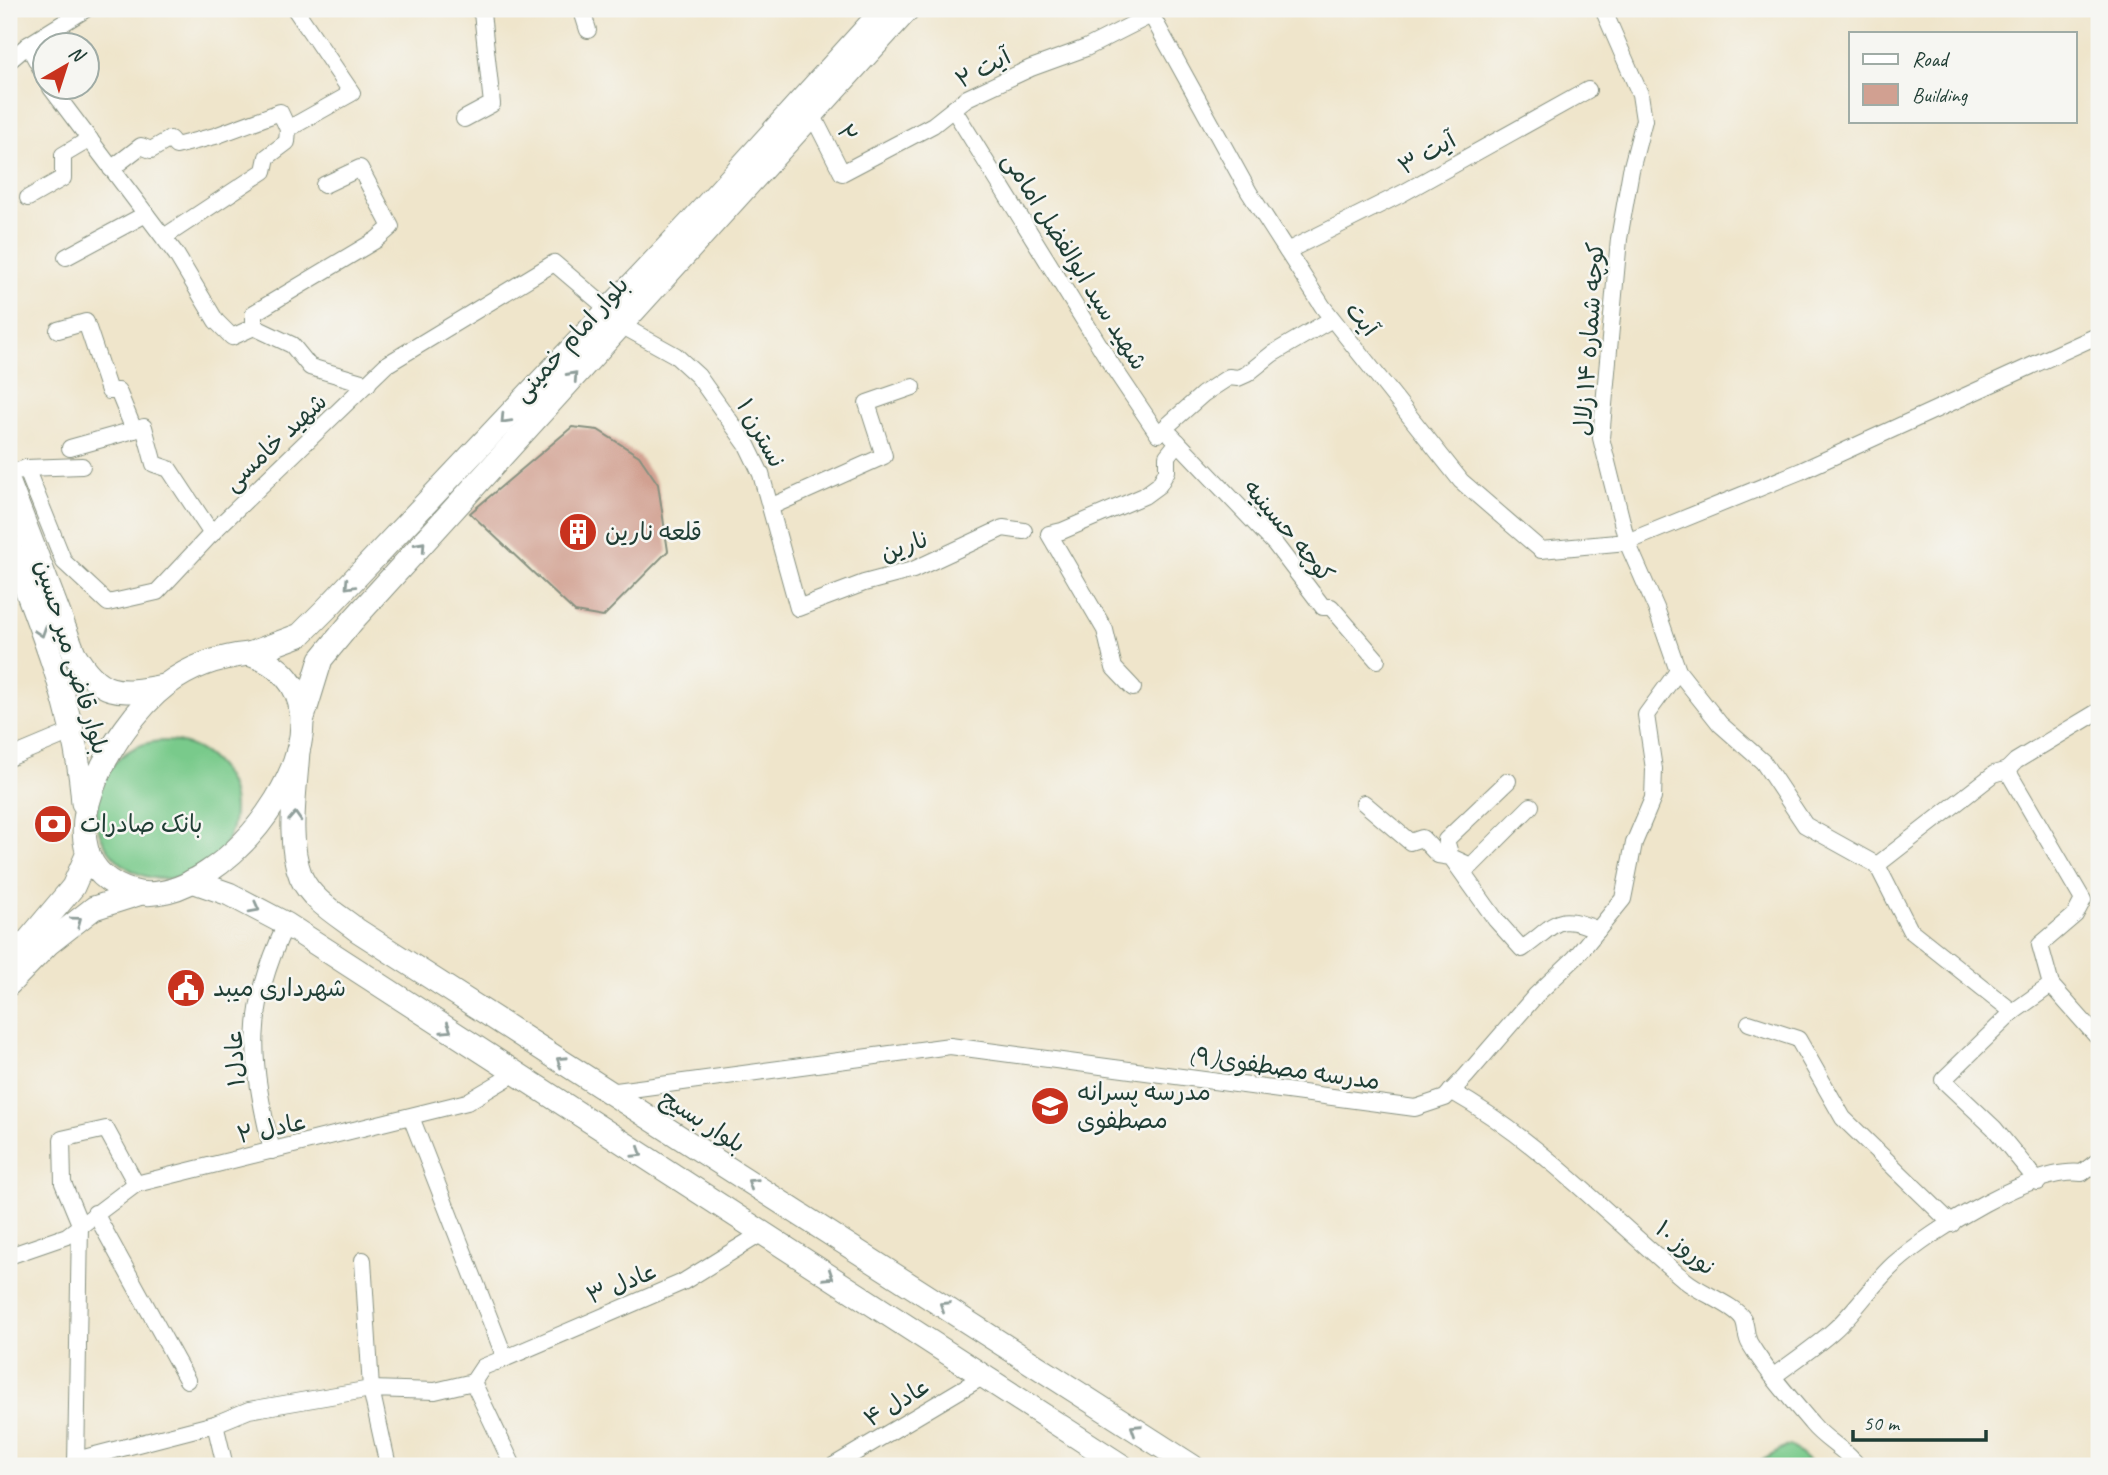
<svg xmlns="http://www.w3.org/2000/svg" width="2108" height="1475" viewBox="0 0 2108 1475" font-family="Caveat,'Playpen Sans Arabic',sans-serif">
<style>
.green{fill:#79ca8b;stroke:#4c8460;stroke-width:2}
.building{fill:#d1a091}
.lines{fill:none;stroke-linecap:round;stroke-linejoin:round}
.minor-casing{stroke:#879180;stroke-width:18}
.secondary-casing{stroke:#879180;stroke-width:25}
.minor{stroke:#fff;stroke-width:16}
.secondary{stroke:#fff;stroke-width:23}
.oneway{stroke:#8f9e9a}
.labels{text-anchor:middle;stroke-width:5;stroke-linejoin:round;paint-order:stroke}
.street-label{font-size:24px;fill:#1f3d34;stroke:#f6f6f2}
.poi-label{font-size:24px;fill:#1f3d34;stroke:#f6f6f2;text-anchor:start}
</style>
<rect width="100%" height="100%" fill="#f6f6f2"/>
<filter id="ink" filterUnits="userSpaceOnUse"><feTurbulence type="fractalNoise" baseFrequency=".0143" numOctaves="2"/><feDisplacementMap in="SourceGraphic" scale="14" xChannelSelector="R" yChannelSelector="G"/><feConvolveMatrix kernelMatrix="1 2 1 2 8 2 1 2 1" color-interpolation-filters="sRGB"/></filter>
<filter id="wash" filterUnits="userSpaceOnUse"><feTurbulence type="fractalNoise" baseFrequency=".00686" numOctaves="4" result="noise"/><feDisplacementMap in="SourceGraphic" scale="28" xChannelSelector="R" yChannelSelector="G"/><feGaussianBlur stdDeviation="1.57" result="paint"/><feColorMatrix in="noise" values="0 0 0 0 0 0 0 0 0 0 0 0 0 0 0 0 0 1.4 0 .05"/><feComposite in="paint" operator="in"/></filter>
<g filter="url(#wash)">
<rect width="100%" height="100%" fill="#efe5cb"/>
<g class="green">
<circle cx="165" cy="810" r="69"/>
<polygon points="1790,1445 1814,1466 1752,1466"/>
</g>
<g id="blocks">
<polygon class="building" points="572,427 598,430 639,456 658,484 668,551 603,617 575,612 470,513"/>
</g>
</g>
<g filter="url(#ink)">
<use href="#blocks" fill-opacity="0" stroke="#879180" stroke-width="2"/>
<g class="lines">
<defs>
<g id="minor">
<polyline points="1148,9 1249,192 1323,307 1461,481 1541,550 1627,542 1801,471 2099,335"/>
<polyline points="1603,9 1640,94 1644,120 1631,170 1619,239 1601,438 1627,542 1656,608 1678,671 1720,724 1763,762 1805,825 1877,865 1910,930 2013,1012"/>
<polyline points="588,30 582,11 589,9"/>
<polyline points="28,45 46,78"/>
<polyline points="9,61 28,45 86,9"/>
<polyline points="51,88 176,254 216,321 232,337 254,327 292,345 310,367 368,384"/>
<polyline points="954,110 1111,364 1158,434 1203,394 1229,377 1238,378 1247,374 1272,354 1332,319"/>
<polyline points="812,114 842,173 933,125 967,98 1031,68 1086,48 1151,15"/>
<polyline points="464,119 492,104 482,13 477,9"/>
<polyline points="111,169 141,146 151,150 170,139 176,146 215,136 280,112 288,129 352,93 295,9"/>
<polyline points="28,198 63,178 63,155 90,139"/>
<polyline points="164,237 264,171 267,157 287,142 288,129"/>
<polyline points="1287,251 1403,193 1588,90"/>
<polyline points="66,257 146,214"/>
<polyline points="619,324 675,355 698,376 747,445 761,474 798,608 864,583 913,570 1003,528 1024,531"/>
<polyline points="254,327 254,313 376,240 391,227 360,168 324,185"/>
<polyline points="58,330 86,322 109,391 118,391 134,430 144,427 154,464 169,469 212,534"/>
<polyline points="1171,435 1275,544 1323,607 1331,607 1377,660"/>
<polyline points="70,448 134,430"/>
<polyline points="26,468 64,562 108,603 157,592 217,528 386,365 554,263 608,309"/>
<polyline points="9,474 26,468 82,466"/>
<polyline points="770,507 884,456 867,403 913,387"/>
<polyline points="1133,688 1114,668 1105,630 1049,534 1062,531 1144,496 1159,485 1167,471 1167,456 1178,442"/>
<polyline points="9,758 71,732"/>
<polyline points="1508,781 1446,840 1451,857 1471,866 1531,806"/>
<path d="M1364,803L1410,842L1422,838L1438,855L1451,857L1496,920L1522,949C1557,925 1555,911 1598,930"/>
<polyline points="1877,865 1994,774 2007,770"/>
<polyline points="2051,985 2099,1039"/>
<polyline points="1749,1023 1798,1039 1843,1118 1952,1224"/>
<path d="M1451,1091C1540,1141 1608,1216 1686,1281C1700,1293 1735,1305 1743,1319C1747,1326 1745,1336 1750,1344C1767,1372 1791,1399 1812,1424C1825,1440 1845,1449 1858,1466"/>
<polyline points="609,1092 950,1046 1415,1108 1445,1098 1466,1076 1536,995 1575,958 1623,899 1634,843 1653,798 1654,769 1646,715 1678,671"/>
<polyline points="411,1117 505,1358 483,1367 473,1382"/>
<path d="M272,1151C250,1058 245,1013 286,924"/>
<polyline points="2038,1182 1994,1128 1943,1080 2013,1012 2051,985 2040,945 2075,915 2083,900 2007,770 2016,761 2099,711"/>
<polyline points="95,1213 187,1380"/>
<polyline points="9,1256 67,1236 136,1184 467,1102 516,1073"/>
<polyline points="497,1362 683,1282 762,1233"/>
<path d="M1774,1376C1794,1361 1815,1347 1833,1331C1856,1311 1872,1284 1894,1264C1932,1230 2033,1167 2082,1173L2099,1160"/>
<polyline points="215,1424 225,1466"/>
<polyline points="76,1460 215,1424 249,1410 371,1389 363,1260"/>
<polyline points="76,1466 80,1224 63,1183 62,1139 106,1129 136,1184"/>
<polyline points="388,1466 371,1389 435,1391 473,1382 513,1466"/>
<polyline points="833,1466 984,1376"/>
</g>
<g id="secondary">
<path d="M9,483L74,653C99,696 118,695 163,686"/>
<path d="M9,545C41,627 77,715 83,803"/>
<polyline points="249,654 300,635 327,608 691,222 884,9"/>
<path d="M249,654C387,699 222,920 131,891C31,859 115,724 166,685C191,666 218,657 249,654Z"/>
<polyline points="302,721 321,659 354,619 908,9"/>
<path d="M298,750C296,789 286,840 301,877C311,900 338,915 357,930L1192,1466"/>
<polyline points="192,881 229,894 286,924 1122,1466"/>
<polyline points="16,955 73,887 88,853"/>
<polyline points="9,984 48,944 94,908 138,894"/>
</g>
</defs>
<use href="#minor" class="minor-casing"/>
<use href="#secondary" class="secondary-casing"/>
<use href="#minor" class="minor"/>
<use href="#secondary" class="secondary"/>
</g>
<defs><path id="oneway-chevron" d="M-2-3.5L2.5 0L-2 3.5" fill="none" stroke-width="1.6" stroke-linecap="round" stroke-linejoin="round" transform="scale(1.75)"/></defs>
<g class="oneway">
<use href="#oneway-chevron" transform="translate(573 376) rotate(-48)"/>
<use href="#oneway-chevron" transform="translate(505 419) rotate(133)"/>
<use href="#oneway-chevron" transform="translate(421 546) rotate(-48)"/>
<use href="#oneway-chevron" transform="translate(349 585) rotate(133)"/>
<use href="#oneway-chevron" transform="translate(41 632) rotate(72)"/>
<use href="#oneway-chevron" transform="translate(295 817) rotate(-87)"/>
<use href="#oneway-chevron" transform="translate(255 908) rotate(28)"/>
<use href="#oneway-chevron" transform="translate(77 921) rotate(-37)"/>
<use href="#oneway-chevron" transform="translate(447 1029) rotate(33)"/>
<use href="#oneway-chevron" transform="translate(561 1061) rotate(-147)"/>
<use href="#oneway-chevron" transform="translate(638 1153) rotate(33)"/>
<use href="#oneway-chevron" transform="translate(752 1183) rotate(-147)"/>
<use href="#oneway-chevron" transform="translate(829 1276) rotate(33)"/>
<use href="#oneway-chevron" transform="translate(944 1306) rotate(-147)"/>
<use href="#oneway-chevron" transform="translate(1135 1429) rotate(-147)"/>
</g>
</g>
<defs>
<symbol id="building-disc" viewBox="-11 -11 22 22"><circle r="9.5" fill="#c8321e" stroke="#f6f6f2"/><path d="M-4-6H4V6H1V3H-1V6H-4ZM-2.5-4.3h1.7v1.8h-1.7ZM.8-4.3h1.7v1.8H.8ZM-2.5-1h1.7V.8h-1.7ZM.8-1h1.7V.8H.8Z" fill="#fff"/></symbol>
<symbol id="bank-disc" viewBox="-11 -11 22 22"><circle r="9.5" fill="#c8321e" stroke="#f6f6f2"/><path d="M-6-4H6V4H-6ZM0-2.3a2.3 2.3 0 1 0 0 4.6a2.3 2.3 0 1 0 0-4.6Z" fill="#fff"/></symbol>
<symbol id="civic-disc" viewBox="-11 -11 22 22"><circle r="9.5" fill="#c8321e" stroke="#f6f6f2"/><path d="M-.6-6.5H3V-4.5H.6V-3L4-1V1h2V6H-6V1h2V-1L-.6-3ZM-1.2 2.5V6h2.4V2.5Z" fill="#fff"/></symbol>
<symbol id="school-disc" viewBox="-11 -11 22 22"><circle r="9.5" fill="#c8321e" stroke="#f6f6f2"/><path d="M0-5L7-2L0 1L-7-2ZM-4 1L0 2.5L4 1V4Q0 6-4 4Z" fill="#fff"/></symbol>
</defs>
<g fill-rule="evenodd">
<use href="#building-disc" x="556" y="510" width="44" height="44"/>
<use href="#bank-disc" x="31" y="802" width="44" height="44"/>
<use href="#civic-disc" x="164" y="966" width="44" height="44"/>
<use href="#school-disc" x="1028" y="1084" width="44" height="44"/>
</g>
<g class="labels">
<g class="street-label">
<text transform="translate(983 68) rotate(-28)" y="8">آیت ۲</text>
<text transform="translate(847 133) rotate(63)" y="8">۲</text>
<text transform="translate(1427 153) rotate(-30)" y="8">آیت ۳</text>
<text transform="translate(1075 261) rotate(58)" y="8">شهید سید ابوالفضل امامی</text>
<text transform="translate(1362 319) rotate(51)" y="8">آیت</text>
<text transform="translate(571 339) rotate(-48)" y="8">بلوار امام خمینی</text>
<text transform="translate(1589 339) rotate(-86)" y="8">کوچه شماره ۱۴ زلال</text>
<text transform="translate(761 433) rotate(61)" y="8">نسترن ۱</text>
<text transform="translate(275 442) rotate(-43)" y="8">شهید خامسی</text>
<text transform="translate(1289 531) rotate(50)" y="8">کوچه حسینیه</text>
<text transform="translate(904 546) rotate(-20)" y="8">نارین</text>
<text transform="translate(72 657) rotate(73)" y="8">بلوار قاضی میر حسین</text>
<text transform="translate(235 1058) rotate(-93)" y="8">عادل۱</text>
<text transform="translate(1284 1068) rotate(8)" y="8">مدرسه مصطفوی(۹)</text>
<text transform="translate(703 1121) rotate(33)" y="8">بلوار بسیج</text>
<text transform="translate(272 1128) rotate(-12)" y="8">عادل ۲</text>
<text transform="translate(1686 1248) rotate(40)" y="8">نوروز ۱۰</text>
<text transform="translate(622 1283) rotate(-22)" y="8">عادل ۳</text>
<text transform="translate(897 1402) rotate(-31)" y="8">عادل ۴</text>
</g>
<g class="poi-label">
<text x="605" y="540">قلعه نارین</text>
<text x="80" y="832">بانک صادرات</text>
<text x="213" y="996">شهرداری میبد</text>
<text x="1077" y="1100">مدرسه پسرانه<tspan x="1077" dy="28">مصطفوی</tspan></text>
</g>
</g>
<rect width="2108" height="1475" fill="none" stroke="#f6f6f2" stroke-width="35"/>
<rect x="1849" y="32" width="228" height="91" fill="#f6f6f2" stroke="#a0aca6" stroke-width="2"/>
<rect x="1863" y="54" width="35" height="10" fill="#ffffff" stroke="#a0aca6" stroke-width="2"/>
<text x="1912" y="66" font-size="21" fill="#1f3d34">Road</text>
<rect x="1863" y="84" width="35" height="21" fill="#d1a091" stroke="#a0aca6" stroke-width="2"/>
<text x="1912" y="102" font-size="21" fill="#1f3d34">Building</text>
<g transform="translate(66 66) rotate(39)"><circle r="33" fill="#f6f6f2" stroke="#a0aca6" stroke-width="2"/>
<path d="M0-5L12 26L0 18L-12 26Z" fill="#c8321e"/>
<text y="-10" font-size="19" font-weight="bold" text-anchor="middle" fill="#1f3d34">N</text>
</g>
<path d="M1853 1430v10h133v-10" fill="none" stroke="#1f3d34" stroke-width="3.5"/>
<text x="1863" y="1430" font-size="21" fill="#1f3d34" stroke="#f6f6f2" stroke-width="5" paint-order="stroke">50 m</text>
</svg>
